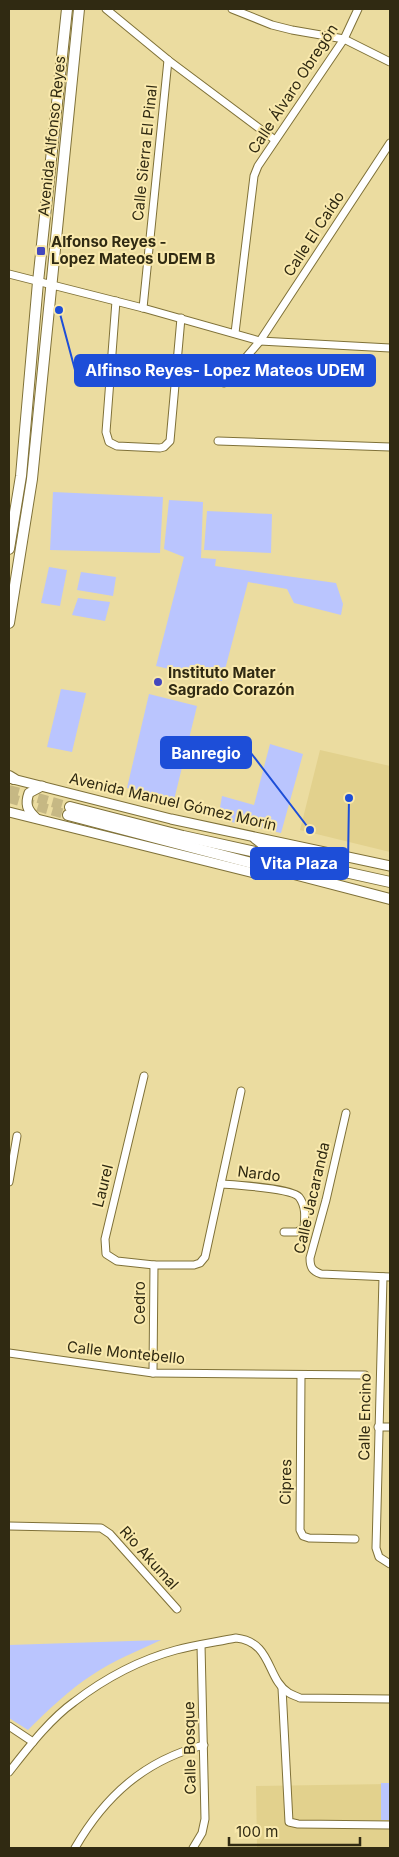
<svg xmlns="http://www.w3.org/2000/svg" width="399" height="1857" viewBox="0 0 399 1857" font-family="Inter,sans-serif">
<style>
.built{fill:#e2d18d}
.green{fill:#bac5fe}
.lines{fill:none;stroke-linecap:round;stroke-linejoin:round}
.secondary-tunnel{stroke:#c6b884;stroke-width:10;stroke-dasharray:10 5;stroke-linecap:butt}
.minor-casing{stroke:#7f7138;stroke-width:9}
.tertiary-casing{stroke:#7f7138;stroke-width:11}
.secondary-casing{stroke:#7f7138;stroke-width:12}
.minor{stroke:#fff;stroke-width:7}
.tertiary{stroke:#fff;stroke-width:9}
.secondary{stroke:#fff;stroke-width:10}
.poi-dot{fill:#4448bd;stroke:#f9e9ad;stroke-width:2}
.labels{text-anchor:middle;stroke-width:4;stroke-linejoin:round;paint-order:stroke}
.street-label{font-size:15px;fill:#302a12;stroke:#f9e9ad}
.poi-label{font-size:15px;font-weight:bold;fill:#302a12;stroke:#f9e9ad;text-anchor:start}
.leader{fill:none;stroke:#1d4ed8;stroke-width:2}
.callout-dot{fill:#1d4ed8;stroke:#f9e9ad;stroke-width:2}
.callout{fill:#1d4ed8;stroke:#1d4ed8;stroke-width:2}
.callout-label{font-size:16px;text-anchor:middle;font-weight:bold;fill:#fff}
</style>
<rect width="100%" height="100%" fill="#ebdca0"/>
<g class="built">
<polygon points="320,750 390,766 390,852 300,830"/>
<polygon points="390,1784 390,1848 257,1848 256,1786"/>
</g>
<g class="green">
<polygon points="53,492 163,497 160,553 50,550"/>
<polygon points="169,500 203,502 201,558 216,559 215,566 336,583 343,604 341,615 294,603 287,589 248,582 222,681 156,666 184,557 164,549"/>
<polygon points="207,511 272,514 271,553 204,550"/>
<polygon points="49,567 67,570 60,606 41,603"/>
<polygon points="81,572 116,577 113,596 77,590"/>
<polygon points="78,598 110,602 105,621 72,615"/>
<polygon points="61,689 86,693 72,752 47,747"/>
<polygon points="149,694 197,706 174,800 127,788"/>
<polygon points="270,744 303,754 281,833 218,819 222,796 254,805"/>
<path d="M161,1640C138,1651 114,1660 92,1675C69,1690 48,1710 28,1730L9,1718V1645Z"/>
<rect x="381" y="1783" width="9" height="37"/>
</g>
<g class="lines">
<g class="secondary-tunnel">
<polyline points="9,790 70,807"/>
<polyline points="9,798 68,815"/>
</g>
<defs>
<g id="minor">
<polyline points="106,9 168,60 275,140"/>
<polyline points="232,9 272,25 292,30 344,39 390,62"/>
<polyline points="9,274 143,308 260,341 390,348"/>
<polyline points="116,301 106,432 109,442 117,446 160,448 164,447 170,441 181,318"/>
<polyline points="143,308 168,60"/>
<polyline points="235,333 254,176 258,166 344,39 358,9"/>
<polyline points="224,383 260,341 390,143"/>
<polyline points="218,441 390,447"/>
<polyline points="144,1076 105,1239 106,1254 117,1261 154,1265 194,1265 200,1263 205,1257 241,1091"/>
<path d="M346,1113L326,1200L310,1258C310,1267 312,1271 321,1274L390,1277"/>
<polyline points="9,1182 17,1136"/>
<path d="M221,1184C235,1185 291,1188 299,1197C306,1206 305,1217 304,1228L297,1232H284"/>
<polyline points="383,1277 376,1548 379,1557 390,1564"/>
<polyline points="9,1353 153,1373 365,1375"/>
<polyline points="153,1373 154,1265"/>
<polyline points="301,1375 300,1530 303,1536 309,1538 355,1539"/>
<polyline points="378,1427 390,1427"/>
<polyline points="9,1526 101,1528 110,1534 177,1609"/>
<polyline points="282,1688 289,1822 298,1824 390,1825"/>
<polyline points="9,1726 33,1742"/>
<path d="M9,1772C28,1748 49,1720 74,1702C104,1679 139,1660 176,1650C195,1645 216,1642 236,1638C273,1642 266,1679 289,1693C292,1695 296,1696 300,1698L390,1699"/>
<path d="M75,1848C105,1796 145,1760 204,1745"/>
<polyline points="193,1848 202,1833 205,1819 201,1645"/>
</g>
<g id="tertiary">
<polyline points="9,778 171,819 390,866"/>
<polyline points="9,812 254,873 288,874"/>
<path d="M36,818C27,810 25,804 29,793L42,786"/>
</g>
<g id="secondary">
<polyline points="9,549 21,476 38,282 67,9"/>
<polyline points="9,623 32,479 79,9"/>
<polyline points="9,776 14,779"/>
<polyline points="70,807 183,836 390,882"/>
<polyline points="68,815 390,899"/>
<polyline points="255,838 264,845 295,855"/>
</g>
</defs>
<use href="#minor" class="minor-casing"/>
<use href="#tertiary" class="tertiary-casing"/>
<use href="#secondary" class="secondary-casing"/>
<use href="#minor" class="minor"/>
<use href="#tertiary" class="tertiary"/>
<use href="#secondary" class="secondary"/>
</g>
<g class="poi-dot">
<rect x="36" y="246" width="10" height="10" rx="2.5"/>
<circle cx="158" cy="682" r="5"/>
</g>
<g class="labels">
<g class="street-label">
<text transform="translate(293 89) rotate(-57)" y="5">Calle Álvaro Obregón</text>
<text transform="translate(52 136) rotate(-84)" y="5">Avenida Alfonso Reyes</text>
<text transform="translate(145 153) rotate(-84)" y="5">Calle Sierra El Pinal</text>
<text transform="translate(314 234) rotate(-57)" y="5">Calle El Caído</text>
<text transform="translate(173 802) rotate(13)" y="5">Avenida Manuel Gómez Morín</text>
<text transform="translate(259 1174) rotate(7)" y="5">Nardo</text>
<text transform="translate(103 1186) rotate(-76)" y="5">Laurel</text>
<text transform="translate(312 1198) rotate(-77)" y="5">Calle Jacaranda</text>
<text transform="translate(140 1303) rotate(-90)" y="5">Cedro</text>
<text transform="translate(126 1353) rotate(6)" y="5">Calle Montebello</text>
<text transform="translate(365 1417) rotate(-89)" y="5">Calle Encino</text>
<text transform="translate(286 1482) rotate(-89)" y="5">Cipres</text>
<text transform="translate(149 1558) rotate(48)" y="5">Rio Akumal</text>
<text transform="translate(190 1748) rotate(-91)" y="5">Calle Bosque</text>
</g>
<g class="poi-label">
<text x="51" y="247">Alfonso Reyes -<tspan x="51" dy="17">Lopez Mateos UDEM B</tspan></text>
<text x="168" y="678">Instituto Mater<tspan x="168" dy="17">Sagrado Corazón</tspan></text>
</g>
</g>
<path class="leader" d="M59 310L75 370M310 830L251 753M349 798L348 863"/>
<g class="callout-dot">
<circle cx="59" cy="310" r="5"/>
<circle cx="310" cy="830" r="5"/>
<circle cx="349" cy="798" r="5"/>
</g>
<g class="callout">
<rect x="75" y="355" width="300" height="31" rx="5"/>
<rect x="161" y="737" width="90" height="31" rx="5"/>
<rect x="251" y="848" width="97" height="31" rx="5"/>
</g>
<g class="callout-label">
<text x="225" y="376">Alfinso Reyes- Lopez Mateos UDEM</text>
<text x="206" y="759">Banregio</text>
<text x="299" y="869">Vita Plaza</text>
</g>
<rect width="399" height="1857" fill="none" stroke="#302a12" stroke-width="20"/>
<path d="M229 1837v8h131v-8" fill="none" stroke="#302a12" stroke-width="2.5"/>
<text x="236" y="1837" font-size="15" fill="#302a12" stroke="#f9e9ad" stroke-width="4" paint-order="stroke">100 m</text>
</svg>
